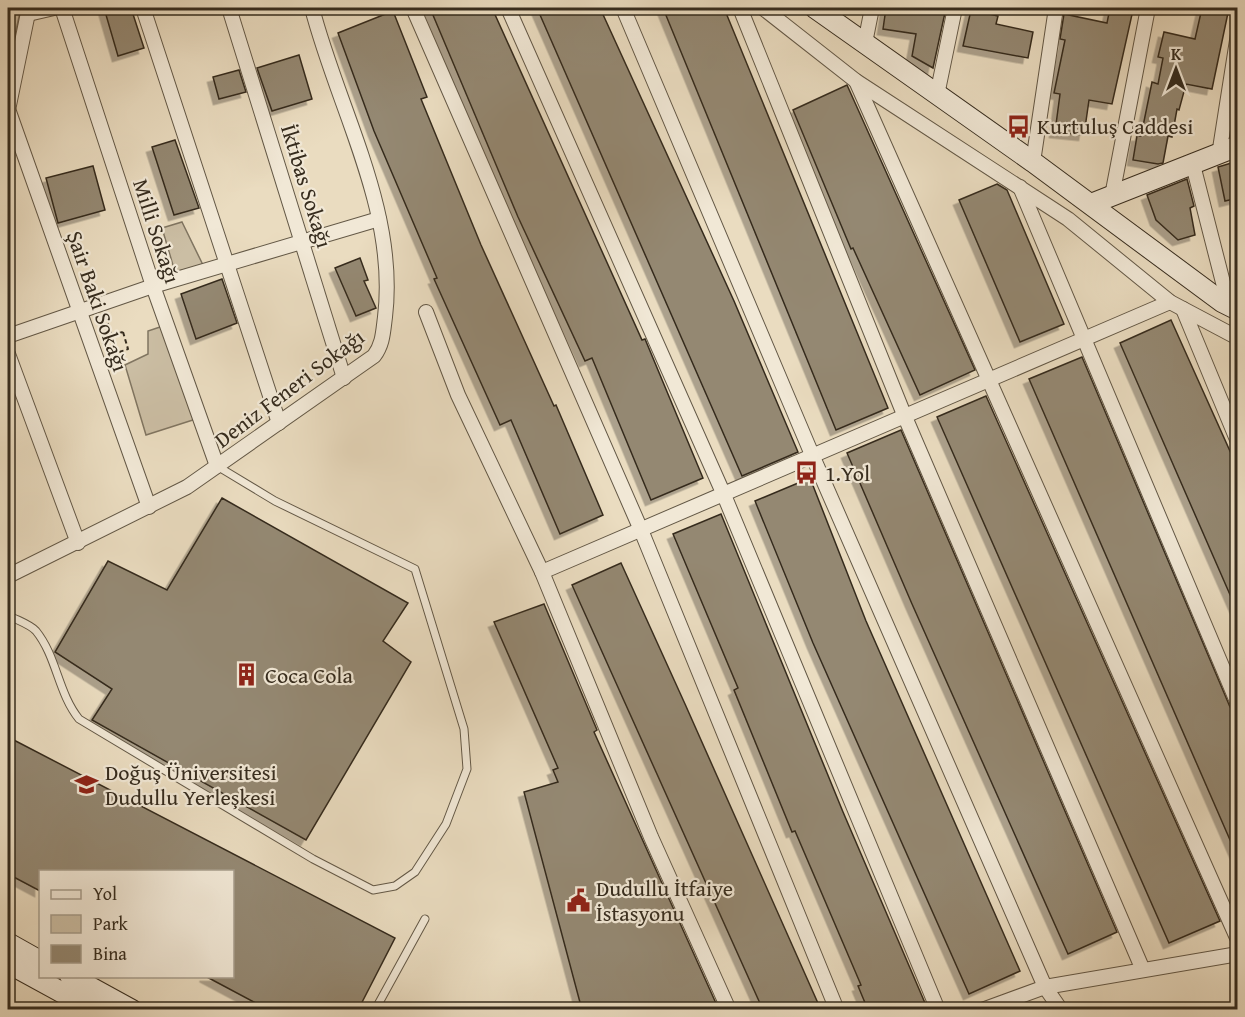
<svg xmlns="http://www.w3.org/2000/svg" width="1245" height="1017" viewBox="0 0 1245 1017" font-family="'Gentium Book Plus',serif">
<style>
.green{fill:#cbbea4;stroke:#807561;stroke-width:1.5}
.building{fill:#948872;stroke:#362c1e;stroke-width:1.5;filter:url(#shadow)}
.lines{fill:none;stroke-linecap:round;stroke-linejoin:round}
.lane-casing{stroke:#635846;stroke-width:9}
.street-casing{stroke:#635846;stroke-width:16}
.secondary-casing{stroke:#362c1e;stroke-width:22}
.path{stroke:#362c1e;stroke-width:2;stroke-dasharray:4.5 3;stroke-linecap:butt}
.lane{stroke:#f1e8d6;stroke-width:7}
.street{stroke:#f1e8d6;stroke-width:14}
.secondary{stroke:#f1e8d6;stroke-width:20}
.labels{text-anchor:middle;stroke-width:4.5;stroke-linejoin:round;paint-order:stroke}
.poi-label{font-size:22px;fill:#362c1e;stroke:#f1e8d6;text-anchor:start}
.street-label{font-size:22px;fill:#362c1e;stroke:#f1e8d6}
</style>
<defs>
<filter id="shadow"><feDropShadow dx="-5.5" dy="5.5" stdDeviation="0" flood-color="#0004"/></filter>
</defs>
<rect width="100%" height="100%" fill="#eadcc0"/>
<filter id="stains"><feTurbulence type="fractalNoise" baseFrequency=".00333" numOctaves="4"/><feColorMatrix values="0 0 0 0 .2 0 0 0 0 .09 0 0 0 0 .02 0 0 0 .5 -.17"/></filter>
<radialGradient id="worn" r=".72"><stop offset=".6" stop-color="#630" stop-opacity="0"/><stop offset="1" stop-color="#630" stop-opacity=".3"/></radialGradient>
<g class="green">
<polygon points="8,8 21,8 8,66"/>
<polygon points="182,222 203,265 175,272 162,228"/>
<polygon points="163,326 196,419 146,435 125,365 148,354 148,331"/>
</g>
<g class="building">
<polygon points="104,8 131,8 144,48 118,56"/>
<polygon points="430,8 492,8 642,340 645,339 703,478 651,500 592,358 585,361 518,217"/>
<polygon points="537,8 600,8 734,301 798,452 742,476"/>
<polygon points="663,8 724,8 888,408 836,430"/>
<polygon points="886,8 946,8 933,68 912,56 916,34 883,29"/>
<polygon points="1110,8 1133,10 1112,104 1089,100 1084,135 1055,132 1060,94 1054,93 1065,40 1060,39 1064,14 1107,23"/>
<polygon points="1202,8 1229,8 1212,89 1186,84 1179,110 1177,109 1172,137 1168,136 1163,163 1158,164 1133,160 1137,136 1141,136 1152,82 1158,84 1163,58 1158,57 1164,32 1195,39"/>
<polygon points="971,10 998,16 996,24 1033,32 1028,58 963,46"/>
<polygon points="393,11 427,97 421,99 481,245 554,406 556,405 603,515 560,534 511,420 500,425 434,279 437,278 374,131 338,33"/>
<polygon points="299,55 312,99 272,111 257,68"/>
<polygon points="239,70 246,92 219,99 213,77"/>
<polygon points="847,85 975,370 920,395 853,248 851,249 793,110"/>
<polygon points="175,140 199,208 174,215 152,147"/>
<polygon points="1238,161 1238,198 1225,201 1218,167"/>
<polygon points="93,166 105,210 58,223 46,178"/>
<polygon points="1187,179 1194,206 1190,208 1195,235 1178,240 1156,220 1147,195"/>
<polygon points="997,184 1007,190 1064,324 1020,342 959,200"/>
<polygon points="360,258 368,280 364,281 376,308 356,316 335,268"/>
<polygon points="222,279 237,323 196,339 181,294"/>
<polygon points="1171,320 1238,469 1238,613 1120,343"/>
<polygon points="1082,357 1230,707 1238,720 1237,856 1029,379"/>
<polygon points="986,396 1220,921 1169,943 937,417"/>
<polygon points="901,430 1117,932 1068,954 912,604 847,453"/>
<polygon points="810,478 866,621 1020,971 969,994 813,643 755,501"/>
<polygon points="222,498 408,603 383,641 411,662 306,840 92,720 112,689 55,652 108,561 167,590"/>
<polygon points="721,514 843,812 928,1010 868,1010 858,986 861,985 795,831 792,832 734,690 738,688 673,534"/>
<polygon points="621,563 685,704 821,1010 763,1010 572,585"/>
<polygon points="544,604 597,730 594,732 719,1010 582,1010 524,792 558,782 553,770 558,768 494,622"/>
<polygon points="8,737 395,938 358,1010 269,1010 205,976 232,976 232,872 40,872 40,891 8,874"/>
</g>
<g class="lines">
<defs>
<g id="lane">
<path d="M8,615C16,620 30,624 36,631C57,657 58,693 79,719L313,859L373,890L395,886L415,872L446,824L467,769L464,729L415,569L275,501L217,466"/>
<polyline points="375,1010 425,919"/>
</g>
<g id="street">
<polyline points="62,8 153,286 217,466"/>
<polyline points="143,8 279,423"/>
<polyline points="229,8 344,378"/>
<polyline points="413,8 641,530 837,1010"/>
<polyline points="508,8 724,495 938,1010"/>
<polyline points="623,8 813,457 1045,987 1061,1010"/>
<polyline points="740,8 905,417 1143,970"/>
<polyline points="763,8 856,81 1068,219 1170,302 1238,338"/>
<polyline points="28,14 54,8"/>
<polyline points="865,43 872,8"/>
<polyline points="856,81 1238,940"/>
<polyline points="937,95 955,8"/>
<polyline points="8,109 149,507"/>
<polyline points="8,110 29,8"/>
<polyline points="1219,155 1238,34"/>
<polyline points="1033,162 1056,8"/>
<polyline points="1193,165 1229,306"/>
<polyline points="1020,187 1238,704"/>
<polyline points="1112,196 1148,8"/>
<polyline points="1183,309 1238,442"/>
<polyline points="426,312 458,395 542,572 651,837 729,1010"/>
<polyline points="8,336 153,286 379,219"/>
<polyline points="8,354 78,543"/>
<polyline points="542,572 1170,302"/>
<path d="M8,576L187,487L374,356C383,344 383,332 385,317C398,210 338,109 312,8"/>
<polyline points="982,1010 1045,987 1238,954"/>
</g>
<g id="secondary">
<polyline points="815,8 1033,162 1222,302 1238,310"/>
<polyline points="1091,204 1238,146"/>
<polyline points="8,943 40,961"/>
<polyline points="8,963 94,1010"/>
<polyline points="70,976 132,1010"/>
</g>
</defs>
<use href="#lane" class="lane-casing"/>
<use href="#street" class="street-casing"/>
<use href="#secondary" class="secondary-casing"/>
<g class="path">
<polyline points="105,316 112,335"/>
<polygon points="123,332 128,349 108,356 102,338"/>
</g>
<use href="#lane" class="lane"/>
<use href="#street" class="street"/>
<use href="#secondary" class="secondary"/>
</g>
<defs>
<symbol id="bus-bare" viewBox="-9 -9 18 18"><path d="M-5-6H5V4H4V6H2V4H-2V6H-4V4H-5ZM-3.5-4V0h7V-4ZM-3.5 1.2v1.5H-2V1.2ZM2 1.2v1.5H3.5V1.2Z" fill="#8f2418" stroke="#f1e8d6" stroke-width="2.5" paint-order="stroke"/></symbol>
<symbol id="building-bare" viewBox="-9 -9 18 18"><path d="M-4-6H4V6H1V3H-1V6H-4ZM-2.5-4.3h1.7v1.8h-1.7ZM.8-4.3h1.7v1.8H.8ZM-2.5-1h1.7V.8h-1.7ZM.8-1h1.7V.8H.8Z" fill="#8f2418" stroke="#f1e8d6" stroke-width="2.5" paint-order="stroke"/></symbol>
<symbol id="university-bare" viewBox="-9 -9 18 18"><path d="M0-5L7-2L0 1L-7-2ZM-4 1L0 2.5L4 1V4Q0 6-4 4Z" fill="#8f2418" stroke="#f1e8d6" stroke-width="2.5" paint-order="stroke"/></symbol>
<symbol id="civic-bare" viewBox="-9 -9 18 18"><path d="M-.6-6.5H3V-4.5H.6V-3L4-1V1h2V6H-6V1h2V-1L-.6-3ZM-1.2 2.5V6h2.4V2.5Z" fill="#8f2418" stroke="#f1e8d6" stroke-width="2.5" paint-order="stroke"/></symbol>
</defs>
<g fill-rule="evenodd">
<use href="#bus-bare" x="1002" y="110" width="33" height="33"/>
<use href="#bus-bare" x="790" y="456" width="33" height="33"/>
<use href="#building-bare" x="230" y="658" width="33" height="33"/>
<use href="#university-bare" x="70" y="768" width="33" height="33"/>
<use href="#civic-bare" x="562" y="884" width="33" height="33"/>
</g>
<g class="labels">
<g class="poi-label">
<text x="1037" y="134">Kurtuluş Caddesi</text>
<text x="825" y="481">1.Yol</text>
<text x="265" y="683">Coca Cola</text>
<text x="105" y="780">Doğuş Üniversitesi<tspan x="105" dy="25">Dudullu Yerleşkesi</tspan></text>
<text x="596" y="896">Dudullu İtfaiye<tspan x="596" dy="25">İstasyonu</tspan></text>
</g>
<g class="street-label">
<text transform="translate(307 186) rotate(73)" y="8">İktibas Sokağı</text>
<text transform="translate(157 231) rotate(72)" y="8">Milli Sokağı</text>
<text transform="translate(98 301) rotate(71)" y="8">Şair Baki Sokağı</text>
<text transform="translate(289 388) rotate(-37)" y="8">Deniz Feneri Sokağı</text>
</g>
</g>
<rect width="1245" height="1017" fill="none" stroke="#eadcc0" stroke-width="30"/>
<rect x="9" y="9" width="1227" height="999" fill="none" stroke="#362c1e" stroke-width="3"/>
<rect x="15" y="15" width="1215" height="987" fill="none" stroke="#362c1e" stroke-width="1.5"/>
<rect x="39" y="870" width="195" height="108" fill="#f1e8d6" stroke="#a69d8c" stroke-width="1.5"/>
<rect x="51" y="890" width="30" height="9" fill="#f1e8d6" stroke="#a69d8c" stroke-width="1.5"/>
<text x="93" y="900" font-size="18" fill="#362c1e">Yol</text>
<rect x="51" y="915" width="30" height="18" fill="#cbbea4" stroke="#a69d8c" stroke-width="1.5"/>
<text x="93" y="930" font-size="18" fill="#362c1e">Park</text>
<rect x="51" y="945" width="30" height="18" fill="#948872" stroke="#a69d8c" stroke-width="1.5"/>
<text x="93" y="960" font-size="18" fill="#362c1e">Bina</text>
<g transform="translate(1176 69)" stroke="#f1e8d6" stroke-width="4.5" paint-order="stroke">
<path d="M0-4.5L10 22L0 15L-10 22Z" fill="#362c1e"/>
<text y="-9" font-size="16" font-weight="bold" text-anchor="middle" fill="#362c1e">K</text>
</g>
<rect width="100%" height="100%" filter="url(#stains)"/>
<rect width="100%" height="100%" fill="url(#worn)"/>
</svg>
